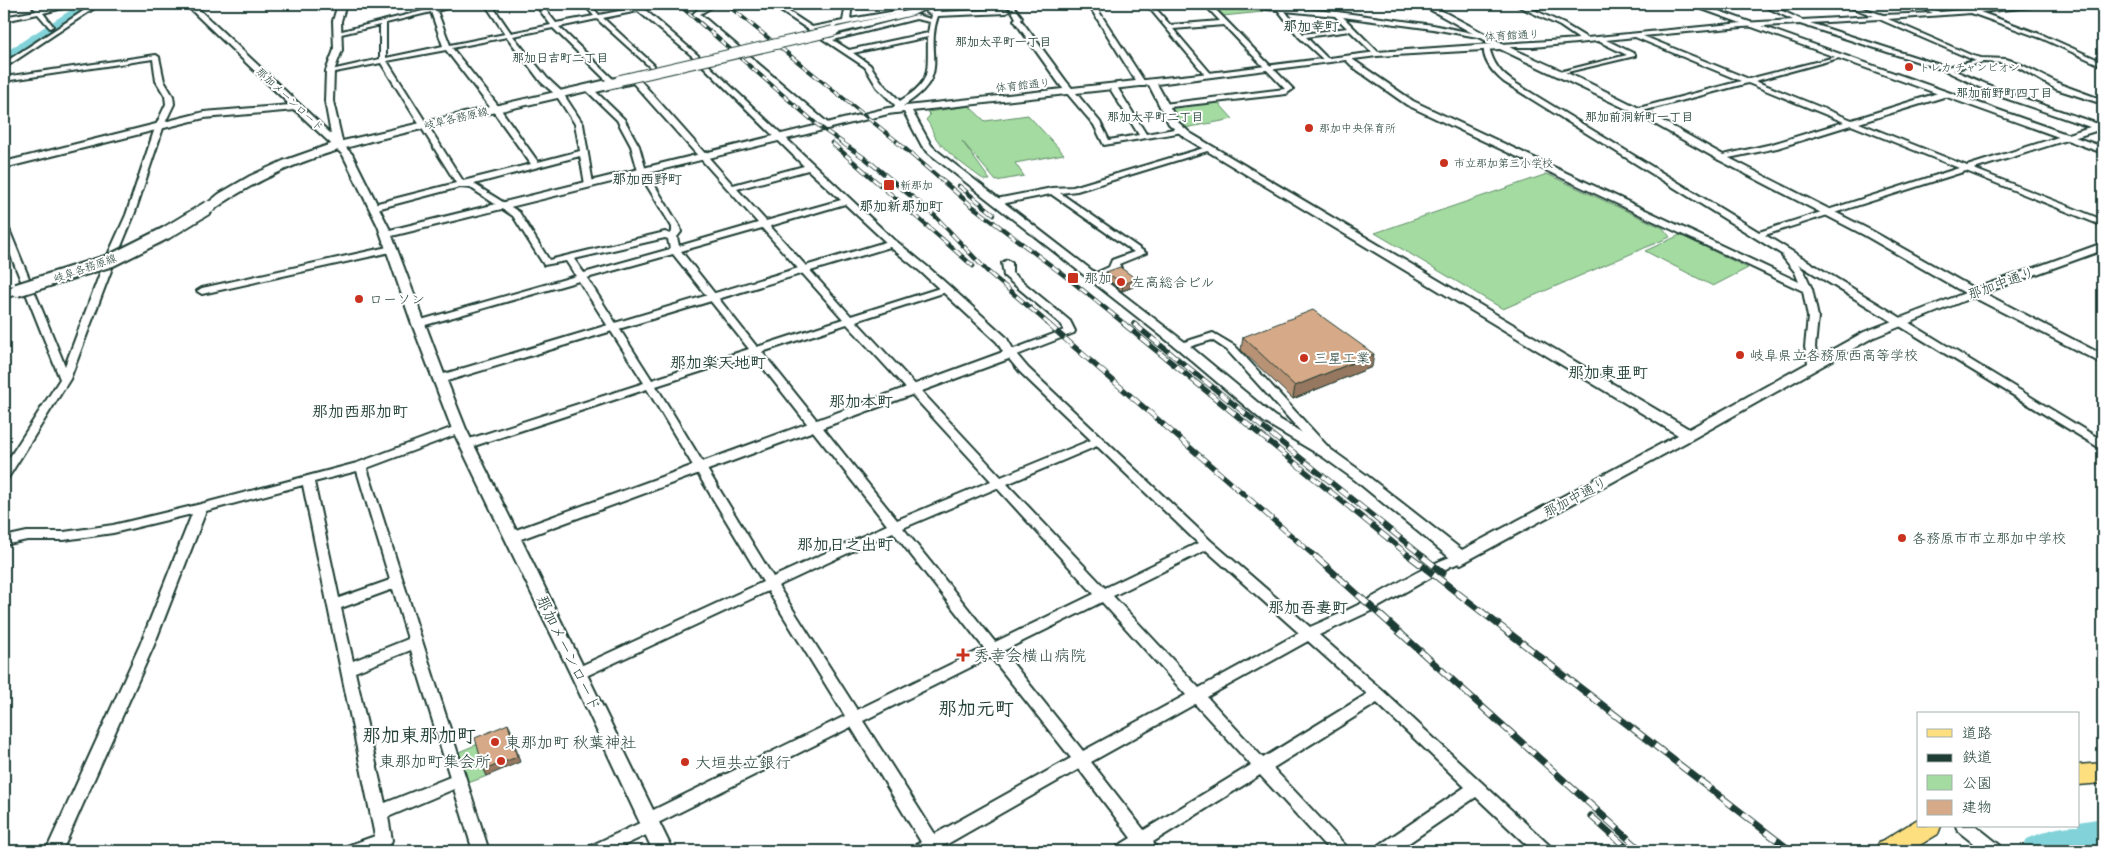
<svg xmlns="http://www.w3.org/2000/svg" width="2107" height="855" viewBox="0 0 2107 855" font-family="Pangolin,'Klee One',sans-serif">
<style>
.green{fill:#a3dba0;stroke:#618c6a}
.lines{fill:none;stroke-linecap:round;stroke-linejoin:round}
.river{fill:#82d3d9;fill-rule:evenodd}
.minor-casing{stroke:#1f3d34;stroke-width:4}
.tertiary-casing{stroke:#1f3d34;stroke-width:4}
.secondary-casing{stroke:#1f3d34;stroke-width:4}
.primary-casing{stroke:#1f3d34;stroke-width:3}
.minor{fill:#fff;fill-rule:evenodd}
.tertiary{fill:#fff;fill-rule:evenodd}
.secondary{fill:#fff;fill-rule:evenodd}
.primary{fill:#fedf80;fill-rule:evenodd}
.rail-far3-casing{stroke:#1f3d34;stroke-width:4}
.rail-far2-casing{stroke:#1f3d34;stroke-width:4.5}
.rail-far1-casing{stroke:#1f3d34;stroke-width:5.5}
.rail-casing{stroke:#1f3d34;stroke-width:7}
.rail-far3{stroke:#fff;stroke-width:2.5;stroke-dasharray:7;stroke-linecap:butt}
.rail-far2{stroke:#fff;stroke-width:3;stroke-dasharray:9;stroke-linecap:butt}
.rail-far1{stroke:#fff;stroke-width:4;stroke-dasharray:11;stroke-linecap:butt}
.rail{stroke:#fff;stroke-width:5;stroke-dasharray:14;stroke-linecap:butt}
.secondary-bridge-far1-casing{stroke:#1f3d34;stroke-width:12;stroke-linecap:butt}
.secondary-bridge-casing{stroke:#1f3d34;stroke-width:16;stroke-linecap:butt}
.secondary-bridge-far1{stroke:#fff;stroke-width:10}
.secondary-bridge{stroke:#fff;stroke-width:12}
.wall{fill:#b89275;stroke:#1f3d34}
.shaded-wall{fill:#96775f;stroke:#1f3d34}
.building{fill:#d6aa88;stroke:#1f3d34}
.poi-dot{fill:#c8321e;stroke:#fff;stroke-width:2}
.labels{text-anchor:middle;stroke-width:4;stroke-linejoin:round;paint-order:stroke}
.far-street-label{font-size:11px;fill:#1f3d34;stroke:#fff}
.far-poi-label{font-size:11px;fill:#1f3d34;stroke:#fff;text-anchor:start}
.far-neighbourhood-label{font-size:12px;font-weight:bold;fill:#1f3d34;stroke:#fff}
.far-quarter-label{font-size:14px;font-weight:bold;fill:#1f3d34;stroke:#fff}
.poi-label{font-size:14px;fill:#1f3d34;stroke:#fff;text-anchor:start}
.street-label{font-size:14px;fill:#1f3d34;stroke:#fff}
.quarter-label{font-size:16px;font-weight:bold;fill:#1f3d34;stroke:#fff}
.near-street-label{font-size:16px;fill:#1f3d34;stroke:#fff}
.near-poi-label{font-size:16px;fill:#1f3d34;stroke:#fff;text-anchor:start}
.near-quarter-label{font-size:19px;font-weight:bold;fill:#1f3d34;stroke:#fff}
</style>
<rect width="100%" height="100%" fill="#fff"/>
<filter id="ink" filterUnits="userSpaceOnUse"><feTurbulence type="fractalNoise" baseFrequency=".02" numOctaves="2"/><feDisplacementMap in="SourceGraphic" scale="10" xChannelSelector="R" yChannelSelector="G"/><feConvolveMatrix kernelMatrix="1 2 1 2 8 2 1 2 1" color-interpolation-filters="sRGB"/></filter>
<g filter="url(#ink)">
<g class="green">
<polygon points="1211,4 1227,4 1259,9 1263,12 1222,16"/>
<polygon points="1216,100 1233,119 1185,128 1168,105"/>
<path d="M969,106L985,121L1028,115L1064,154L1015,163L1024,176L996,181L962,141L990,180H984C968,168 950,156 938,141C932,134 932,126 926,120L930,115L927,112Z"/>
<polygon points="1547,174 1663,228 1670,237 1503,309 1375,233"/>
<polygon points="1680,235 1748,268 1713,286 1645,251"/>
<polygon points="478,744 487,776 460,786 449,756"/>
</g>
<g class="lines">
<g class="river">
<polygon points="80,4 96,4 9,63 4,65 4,53"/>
<path d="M2103,818V850L2022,851L2027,839C2047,831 2056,826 2078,826V822Z"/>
</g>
<defs>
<g id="minor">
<polygon points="31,4 37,4 41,9 68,4 79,4 43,13 53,26 50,28 38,14 4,21 4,17 36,11"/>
<polygon points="94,4 99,5 4,68 4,63"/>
<path d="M451,4H461L437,11L450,45L505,34L485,4H491L511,33L551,25L535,4H541L556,23L594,16L584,4H590L599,15L654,4H665L644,9L701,58L897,243L892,246L889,245L845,204L770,226L851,316L943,287H949V291L856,321L1001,477L1091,440L1020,372L1005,354L1006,352L1064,330L1062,325L1004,276L1002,263L1007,260L1012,263V273L1070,321L1075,331L1074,333L1017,355L1028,368L1211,541L1310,627C1329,619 1348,610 1366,601C1384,592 1449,550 1466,555L1467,558L1466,561L1451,566L1375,609L1319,635L1383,691L1550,846L1552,851H1533L1476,797L1397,851H1376L1378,846L1465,787L1377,703L1273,768L1346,846L1348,851H1330L1260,775L1153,842L1158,851H1116L1118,846L1131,838L1079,769L942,847L944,851H912L914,846L921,842L851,727L658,823L657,830L612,851H588L590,846L642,822L643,815L845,716L768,591L584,677L579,679L574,677L572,673L574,669L763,582L647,389L471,447L467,448L461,444L463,441L644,383L579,281L422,326H414L413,324L414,322L576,276L566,261L544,265L513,216L471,188L460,187L373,210L369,207L370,205L456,183L381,63L330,73L327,71L380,59V25L337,35L334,33ZM638,11L697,60L804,166L733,185L638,78L614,83V80L559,27L597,19L650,67H654V65L603,18ZM431,12L443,46L386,58V23ZM553,28L610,84L593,88L588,86L584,88L617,120L631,146L638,171L672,227V232L670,234L665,232L549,260L519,212L474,184L580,156L585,184L589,187L593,184L583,124L562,92L547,78L513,36ZM507,37L541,82L556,95L575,124L580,151L538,162L499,107L452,48ZM446,50L493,111L531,164L463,181L387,61ZM633,83L758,223L679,246L677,237L681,232L680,227L646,171L639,146L624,119L596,92ZM808,170L841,200L766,221L737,189ZM762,228L843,319L757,347L681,251ZM665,238L668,239L670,249L584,273L574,259ZM673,254L749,349L652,380L587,278ZM847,324L991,481L897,520L762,352ZM753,355L887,525L773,577L656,386ZM1097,446L1198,543L1105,588L1007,484ZM997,488L1094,594L995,642L903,528ZM893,532L984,648L857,710L778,586ZM1206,550L1299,633L1199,688L1113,596ZM1102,602L1186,695L1083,751L1003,651ZM1308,641L1367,694L1263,758L1207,697ZM991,657L1071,758L935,834L863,721ZM1195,704L1251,765L1144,830L1091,762Z"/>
<polygon points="709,4 717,4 700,14 829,124 829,128 823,128 694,15 693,14 699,8"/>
<polygon points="732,4 740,4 737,6"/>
<path d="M770,4H777L812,27L843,21L846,4H852L850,19L896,11L897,4H903L901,13L817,30L829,38L916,15L931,19L932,15L926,12L929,10L934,11L937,4H943L940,12L1006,9L1009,11L1006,13L938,16C924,55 953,74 906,104C902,107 902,109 898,111L894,109L895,105L877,87L865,67ZM916,19L930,22L928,33L849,50L833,40ZM928,37C927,72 933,81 900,101L883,84L870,65L853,53Z"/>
<polygon points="1008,4 1012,4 1022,17 1021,20 1066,81 1100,122 1109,140 1139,135 1109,87 1113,85 1117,87 1146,134 1180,128 1183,128 1183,132 1104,145 1094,125 1060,85 1014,20 1016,18"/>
<polygon points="1088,4 1094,4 1146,84 1145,86 1139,86"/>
<polygon points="1146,4 1152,4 1170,25 1220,21 1204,4 1210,4 1293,89 1286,94 1161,108 1160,106 1164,104 1285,89 1224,25 1173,29 1213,76 1207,77"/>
<path d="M1226,4H1246L1337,12L1433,25L1486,36L1483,38L1433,29L1343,17L1380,54L1375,55L1350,31L1306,37L1329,60L1326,62L1299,37L1278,10L1229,6ZM1285,11L1335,16L1347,28L1303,34Z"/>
<path d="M1514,4H1521L1526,6L1557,4L1554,6L1532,9L1564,24L1587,38L1742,23L1793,20L1760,4H1767L1802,20L1874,16L1842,4H1850L1883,15L1933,13L1913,4H1921L1940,12L2027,4H2046L2043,6L1980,12L2045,36L2103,62V66L2041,38L1971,13L1888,19L1973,56L1981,58L2006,59L2018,63L2062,85L2103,100V104L2056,89L2014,65L2006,63L1983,62L1953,70L2005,92L2098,124L2103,123L2102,129L1974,169L2103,220V226L1966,171L1765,235L2103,441V450L1798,264L1804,271L1812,289L1818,317L1815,347L1818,366L1817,368H1809L1805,347L1808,317L1803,291L1407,105L1353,67L1344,58L1349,57L1413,101L1799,282L1795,272L1782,256L1783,255L1504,82C1493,73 1482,60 1484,46L1489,47C1493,64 1501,74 1515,83L1759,232L1959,168L1851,125L1777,148L1719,160V156L1772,144L1844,122L1748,83L1635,113V109L1741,81L1635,37L1606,40L1635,54V56L1559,74V72L1627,55L1598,41L1533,47H1500L1499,46L1502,44L1579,39L1560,26ZM1879,19L1969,58L1976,61L1946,67L1810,23ZM1800,24L1944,70L1999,96L2090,127L1967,166L1859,123L1947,96V92H1941L1852,120L1755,81L1839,58V56L1749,79L1643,36L1742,27Z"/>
<polygon points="2089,4 2103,6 2103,10 2090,5"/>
<polygon points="156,55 159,57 164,81 173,96 174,104 164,125 134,215 112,268 70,379 8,478 4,479 4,466 60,379 4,238 4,224 8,227 65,366 102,268 126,215 156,125 166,104 165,96 156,81 153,59 4,81 4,77"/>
<polygon points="1207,147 1214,149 1077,191 1060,193 1146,253 1119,264 1121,268 1119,270 1095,279 1092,280 1087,277 1109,267 1112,260 1134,252 1051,194 996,205 992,202 996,199 1052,188 1073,187"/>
<polygon points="392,246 397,249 395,251 202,294 197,291 202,288"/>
<polygon points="1213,333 1235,346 1330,449 1332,452 1330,455 1322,455 1227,350 1212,340 1182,349 1177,346 1178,344"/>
<path d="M459,425L465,429L463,432L367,468L489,851H473L454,789L388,817L392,840L390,845L373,851H345L347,846L375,836L303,485L206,511L154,645L62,851H46L140,645L192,514L113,533L64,540H27L4,545V537L27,532H64L113,525L201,504L357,463ZM357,471L390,580L339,598L314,482ZM393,589L408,639L353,661L341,608ZM411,650L450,777L385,803L355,672Z"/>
<polygon points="1956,826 1976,826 2001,846 2003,851 1983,851 1958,831"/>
</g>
<g id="tertiary">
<path d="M185,4H193L331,134L325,101L326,71L334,50L333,21L338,4H346L341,21L342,50L334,71L333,101L343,145L352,154L390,230L888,108L1209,73L1377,52L1492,44L1420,4H1429L1515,50L1587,82L1641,109L1725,156L1872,231L1975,289L2103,243V250L1984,293L2103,355V364L1973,297L1872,338L1694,438L1461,564L1455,562L1355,480L1323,457L1264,422L1178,349L930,154L922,146L904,112L888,114L392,236L444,374L892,240L896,241L929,268L1006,337L1016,354L1014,357L521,539L673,851H653L570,673L452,429L412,324L378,226L343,155L295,110L204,118L4,168V162L204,112L290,105ZM1500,49L1635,113L1719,160L1864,235L1965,293L1864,332L1689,429L1190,133L1178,122L1157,84L1377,56ZM1149,85L1169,124L1184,137L1678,435L1462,550L1365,474L1333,451L1274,416L1186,343L936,150L931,145L912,111ZM890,247L921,272L997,342L1003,352L516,530L466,429L447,381Z"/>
<polygon points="1688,4 1699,4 2103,147 2103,153"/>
</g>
<g id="secondary">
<polygon points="925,4 936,4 913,15 833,34 828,31 830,29 907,11"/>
<path d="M620,77L624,78L625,80L624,82C561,98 498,111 435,126C352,145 285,159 213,210L209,211L203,207L219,194L250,176L283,161L334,143Z"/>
<polygon points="17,286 24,290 22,293 4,298 4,290"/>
</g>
<g id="primary">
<polygon points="2103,763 2103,783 2078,785 2078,765"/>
<polygon points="1918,819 1918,826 1941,826 1938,834 1910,851 1875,851 1879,843"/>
</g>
</defs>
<use href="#minor" class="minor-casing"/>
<use href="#tertiary" class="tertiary-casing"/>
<use href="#secondary" class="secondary-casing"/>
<use href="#primary" class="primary-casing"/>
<use href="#minor" class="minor"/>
<use href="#tertiary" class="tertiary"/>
<use href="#secondary" class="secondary"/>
<use href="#primary" class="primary"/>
<defs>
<g id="rail-far3">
<polyline points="678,4 820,127 843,143"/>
<polyline points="726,4 899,143"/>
</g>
<g id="rail-far2">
<polyline points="841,142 866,159 935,216 987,271 1050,325"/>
<polyline points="897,142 972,206 1069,279 1126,325"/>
<polyline points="832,143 973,266"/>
<polyline points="959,186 994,214"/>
<polyline points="1134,324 1136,325"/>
</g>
<g id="rail-far1">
<polyline points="1048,324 1317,558"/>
<polyline points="1124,324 1412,558"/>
<polyline points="1134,324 1425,558"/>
</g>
<g id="rail">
<polyline points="1316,557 1642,851"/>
<polyline points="1411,557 1791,851"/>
<polyline points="1423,557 1443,573"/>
<polyline points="1591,816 1630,851"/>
</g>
</defs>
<use href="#rail-far3" class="rail-far3-casing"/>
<use href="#rail-far2" class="rail-far2-casing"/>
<use href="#rail-far1" class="rail-far1-casing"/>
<use href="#rail" class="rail-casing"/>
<use href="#rail-far3" class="rail-far3"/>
<use href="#rail-far2" class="rail-far2"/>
<use href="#rail-far1" class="rail-far1"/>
<use href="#rail" class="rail"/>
<defs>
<polyline id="secondary-bridge-far1" points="620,80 833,31"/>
<polyline id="secondary-bridge" points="17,290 112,260 166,233 209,207"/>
</defs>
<use href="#secondary-bridge-far1" class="secondary-bridge-far1-casing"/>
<use href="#secondary-bridge" class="secondary-bridge-casing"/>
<use href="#secondary-bridge-far1" class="secondary-bridge-far1"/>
<use href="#secondary-bridge" class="secondary-bridge"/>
</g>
<g class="wall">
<polygon points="1106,272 1136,286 1122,291 1106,278"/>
<polygon points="1243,337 1372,367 1293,399 1241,350"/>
</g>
<g class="shaded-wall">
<polygon points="1136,279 1136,286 1122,291 1123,284"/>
<polygon points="1374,354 1372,367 1293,399 1295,386"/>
<polygon points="508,724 511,730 520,762 487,776 484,770"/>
</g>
<g class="building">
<polygon points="1120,267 1136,279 1123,284 1106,272"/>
<polygon points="1313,310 1374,354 1295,386 1243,337"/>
<polygon points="508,724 517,757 484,770 475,738"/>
</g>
</g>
<g class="poi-dot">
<circle cx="1909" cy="67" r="5"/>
<circle cx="1309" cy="128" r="5"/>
<circle cx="1444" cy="163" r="5"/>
<rect x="883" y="179" width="12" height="12" rx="2.5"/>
<rect x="1067" y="272" width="12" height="12" rx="2.5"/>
<circle cx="1121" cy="282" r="5"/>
<circle cx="359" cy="299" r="5"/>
<circle cx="1740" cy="355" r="5"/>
<circle cx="1304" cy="358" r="5"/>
<circle cx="1902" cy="538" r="5"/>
<path d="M960.5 647.5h5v5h5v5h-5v5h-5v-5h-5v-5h5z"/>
<circle cx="495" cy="742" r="5"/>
<circle cx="501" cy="761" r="5"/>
<circle cx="685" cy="762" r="5"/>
</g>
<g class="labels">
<g class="far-street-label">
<text transform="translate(1512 35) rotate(-3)" y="4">体育館通り</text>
<text transform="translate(1023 85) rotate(-6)" y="4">体育館通り</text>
<text transform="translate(290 99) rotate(43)" y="4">那加メーンロード</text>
<text transform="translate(456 118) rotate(-13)" y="4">岐阜各務原線</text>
<text transform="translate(85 268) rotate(-19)" y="4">岐阜各務原線</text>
</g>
<g class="far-poi-label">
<text x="1919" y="71">トレカ チャンピオン</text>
<text x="1319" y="132">那加中央保育所</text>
<text x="1454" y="167">市立那加第三小学校</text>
<text x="900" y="189">新那加</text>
</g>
<g class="far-neighbourhood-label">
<text x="1003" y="46">那加太平町一丁目</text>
<text x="560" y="62">那加日吉町二丁目</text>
<text x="2004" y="97">那加前野町四丁目</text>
<text x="1155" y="121">那加太平町二丁目</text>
<text x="1639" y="121">那加前洞新町一丁目</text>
</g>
<g class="far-quarter-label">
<text x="1311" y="31">那加幸町</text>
<text x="647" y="184">那加西野町</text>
<text x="901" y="211">那加新那加町</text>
</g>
<g class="poi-label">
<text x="1084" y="283">那加</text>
<text x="1131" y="287">左高総合ビル</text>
<text x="369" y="304">ローソン</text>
<text x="1750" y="360">岐阜県立各務原西高等学校</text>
<text x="1314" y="363">三星工業</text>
<text x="1912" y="543">各務原市市立那加中学校</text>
</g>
<g class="street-label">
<text transform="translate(2001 283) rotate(-20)" y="5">那加中通り</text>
<text transform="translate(1575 497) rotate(-28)" y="5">那加中通り</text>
</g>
<g class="quarter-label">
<text x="718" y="368">那加楽天地町</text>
<text x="1608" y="378">那加東亜町</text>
<text x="861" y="407">那加本町</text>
<text x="360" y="417">那加西那加町</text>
<text x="845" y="550">那加日之出町</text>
<text x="1308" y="613">那加吾妻町</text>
</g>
<g class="near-street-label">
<text transform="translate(569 653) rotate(64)" y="6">那加メーンロード</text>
</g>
<g class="near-poi-label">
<text x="974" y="661">秀幸会横山病院</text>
<text x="505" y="748">東那加町 秋葉神社</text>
<text x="491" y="767" text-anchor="end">東那加町集会所</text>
<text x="695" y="768">大垣共立銀行</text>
</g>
<g class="near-quarter-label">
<text x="976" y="715">那加元町</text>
<text x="419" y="742">那加東那加町</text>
</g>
</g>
<rect width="2107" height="855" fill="none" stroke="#fff" stroke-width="20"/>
<rect x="10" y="10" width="2087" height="835" fill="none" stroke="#1f3d34" stroke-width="2" filter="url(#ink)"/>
<rect x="1917" y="712" width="162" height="115" fill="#ffffff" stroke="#a5b1ae"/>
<rect x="1927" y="729" width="25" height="8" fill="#fedf80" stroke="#a5b1ae"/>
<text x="1962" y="738" font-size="15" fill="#1f3d34">道路</text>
<rect x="1927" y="754" width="25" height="8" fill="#1f3d34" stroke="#a5b1ae"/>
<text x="1962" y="762" font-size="15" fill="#1f3d34">鉄道</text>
<rect x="1927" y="775" width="25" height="15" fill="#a3dba0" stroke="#a5b1ae"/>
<text x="1962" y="788" font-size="15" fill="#1f3d34">公園</text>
<rect x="1927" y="800" width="25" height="15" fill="#d6aa88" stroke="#a5b1ae"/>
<text x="1962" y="812" font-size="15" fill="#1f3d34">建物</text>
</svg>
